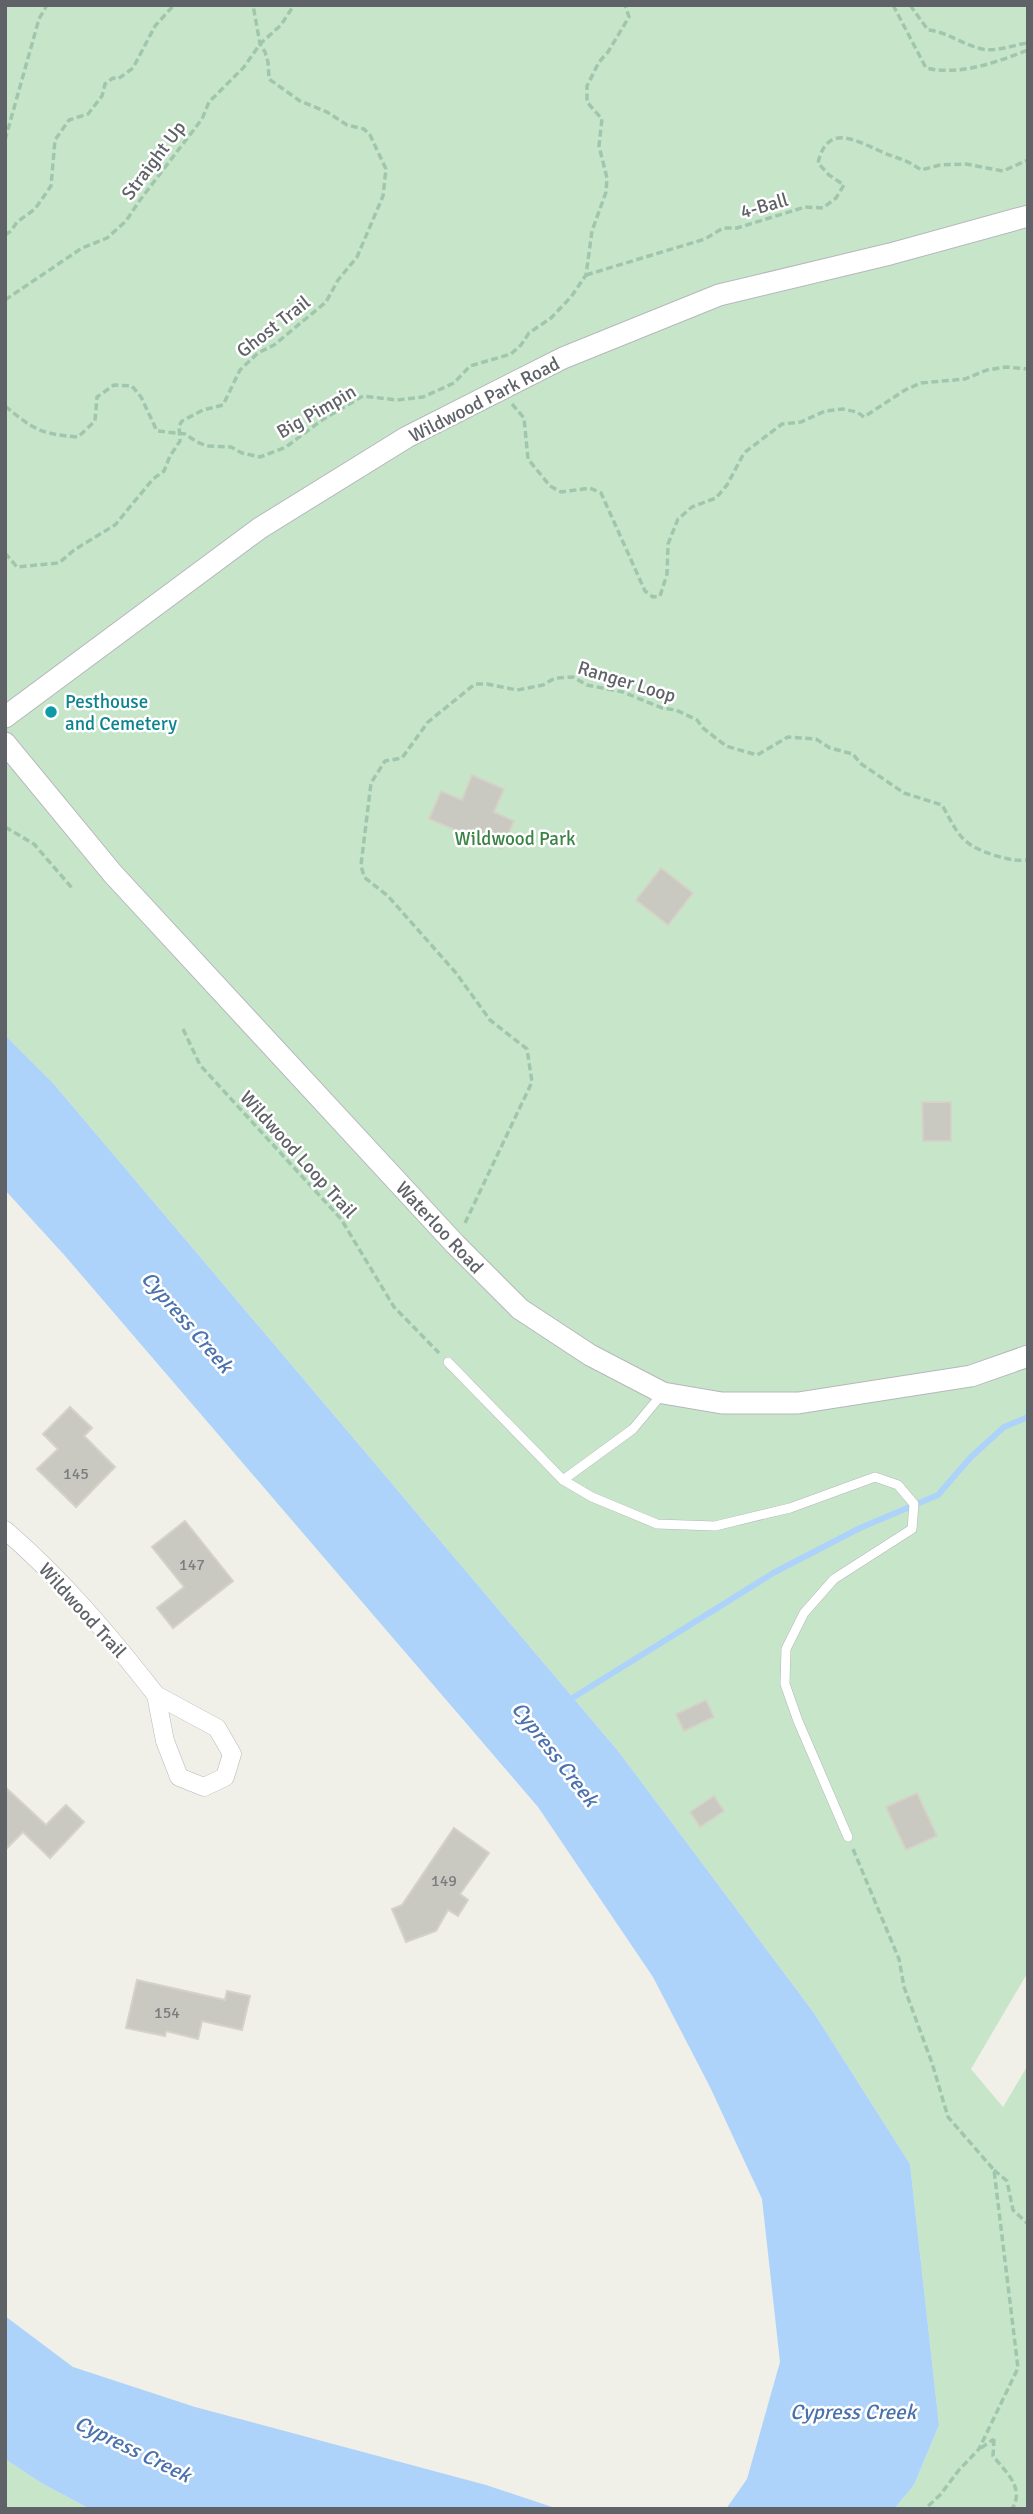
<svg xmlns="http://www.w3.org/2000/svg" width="1033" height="2514" viewBox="0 0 1033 2514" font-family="Signika,sans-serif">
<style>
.green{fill:#c7e6c9}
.water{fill:#aed3fa}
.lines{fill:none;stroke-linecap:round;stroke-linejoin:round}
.stream{stroke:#aed3fa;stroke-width:6}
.building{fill:#c9c9c2;stroke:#d5d2c7;stroke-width:2}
.service-casing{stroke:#b5b7bb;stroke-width:10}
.minor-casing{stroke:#b5b7bb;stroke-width:19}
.tertiary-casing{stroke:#b5b7bb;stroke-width:23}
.path{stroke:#a0c7ae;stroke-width:3.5;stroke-dasharray:7 3.5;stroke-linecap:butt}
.service{stroke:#fff;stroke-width:9}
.minor{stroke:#fff;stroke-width:18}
.tertiary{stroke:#fff;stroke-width:21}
.culture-dot{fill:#0f9aa8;stroke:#fff;stroke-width:2.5}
.labels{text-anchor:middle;stroke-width:5;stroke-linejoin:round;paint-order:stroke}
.number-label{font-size:16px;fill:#7a7c7e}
.street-label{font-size:19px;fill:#5f6267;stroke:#fff}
.culture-label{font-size:19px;fill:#0d838f;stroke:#fff;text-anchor:start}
.park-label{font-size:19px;fill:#3b8344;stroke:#fff}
.water-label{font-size:21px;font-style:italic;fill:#4b72ad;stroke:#fff}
</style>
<rect width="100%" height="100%" fill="#f0efe8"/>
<g class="green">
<polygon points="5,5 1028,5 1028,1972 971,2069 1003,2107 1028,2065 1028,2509 894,2509 914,2485 939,2425 910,2164 814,2013 619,1752 53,1083 5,1035"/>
<polygon points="5,2459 43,2484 90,2509 5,2509"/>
</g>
<g class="water">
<polygon points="5,1035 53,1083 619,1752 814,2013 910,2164 939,2425 914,2485 894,2509 726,2509 747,2479 780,2362 762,2199 710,2087 653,1977 538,1807 66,1257 5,1190"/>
<polygon points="5,2316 73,2367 195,2407 486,2485 558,2509 90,2509 43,2484 5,2459"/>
</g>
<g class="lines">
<polyline class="stream" points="566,1702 775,1572 860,1528 938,1495 970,1458 1004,1427 1028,1417"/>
</g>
<g class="building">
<polygon points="472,775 504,789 494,812 514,821 502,849 429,819 441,791 462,800"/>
<polygon points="661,868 693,893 668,925 636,900"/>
<polygon points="922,1102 951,1102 951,1141 923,1141"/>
<polygon points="70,1407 92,1428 84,1436 115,1467 76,1507 37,1469 58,1449 43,1434"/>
<polygon points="185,1521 233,1581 173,1628 157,1608 184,1587 152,1547"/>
<polygon points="706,1700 714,1717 684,1731 676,1714"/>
<polygon points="5,1787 46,1825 66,1805 84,1822 50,1858 23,1832 5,1850"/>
<polygon points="917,1793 937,1836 906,1850 886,1807"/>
<polygon points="714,1796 724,1811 700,1827 690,1812"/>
<polygon points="454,1828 489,1853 460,1894 468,1900 458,1916 448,1910 436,1931 406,1942 392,1909 402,1905"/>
<polygon points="137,1980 225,2000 227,1991 250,1996 242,2030 202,2021 198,2039 166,2031 165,2036 126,2028"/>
</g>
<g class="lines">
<defs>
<g id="service">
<polyline points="448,1362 563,1480"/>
<polyline points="662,1394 633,1429 563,1480 592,1497 657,1524 715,1526 790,1508 875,1477 898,1485 914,1504 912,1529 834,1579 804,1613 786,1649 785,1684 798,1721 848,1837"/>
</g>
<g id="minor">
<path d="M5,1530C62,1579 110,1636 156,1695"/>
<polygon points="156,1695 217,1728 232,1754 225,1777 204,1787 179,1777 165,1741"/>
</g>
<g id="tertiary">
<polyline points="5,717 260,528 407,437 563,358 719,295 890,254 1028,216"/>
<polyline points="5,743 113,874 455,1244 520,1309 590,1355 663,1393 722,1403 798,1403 971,1376 1028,1356"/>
</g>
</defs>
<use href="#service" class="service-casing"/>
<use href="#minor" class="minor-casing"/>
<use href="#tertiary" class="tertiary-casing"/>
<g class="path">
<path d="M893,5L926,68C960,76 997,62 1028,50"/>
<path d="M910,5L928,30C948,32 963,45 982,49C998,52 1012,45 1028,43"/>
<polyline points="5,140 39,19 47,5"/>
<polyline points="5,235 11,231 17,222 35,209 51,186 55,140 69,120 88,114 102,96 105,84 113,78 118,79 133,68 155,26 174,5"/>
<path d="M586,275L705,239L723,228H737L805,207L823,208L836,198L844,185L829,175L818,163C827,123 855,140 880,151C897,159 905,158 921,170L940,165L966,164L1003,171L1028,160"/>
<polyline points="5,300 82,248 107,238 126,221 140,200 202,119 209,102 244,67 260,44 281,25 294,5"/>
<polyline points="512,404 524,418 528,459 550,486 561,492 590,488 601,493 645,591 653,597 660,596 667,574 668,544 678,519 692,507 716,498 727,485 744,453 782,424 801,422 825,411 843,409 857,412 864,417 905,390 921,383 965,379 987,370 1006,367 1028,369"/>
<path d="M5,406C34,430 41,434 78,437L95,421L97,397L114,385L132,386L141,397L157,431L185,434L197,442L207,446L231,447L242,453L260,457L286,447L322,420L363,396L397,400L423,397L454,383L470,366L511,354L521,345L529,333L551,318L571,297L586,275L592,231L606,192L607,178L599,146L602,119L587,102V86L599,62L608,52L629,17L625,5"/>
<polyline points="5,553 17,567 59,563 74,550 115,525 153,479 164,471 170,456 180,441 179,426 182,421 203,410 223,405 240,370 258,353 274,345 326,302 338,280 357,257 383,196 386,169 370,135 364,129 347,125 327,112 300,101 269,79 268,62 265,52 260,44 253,5"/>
<polyline points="5,827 34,844 72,888"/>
<polyline points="183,1029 200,1065 341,1219 394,1307 439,1353"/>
<path d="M465,1223L532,1082L527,1049L490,1020L456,973L388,896L364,877L361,865L371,783L385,761L402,758L428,722L475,684H487L517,690L543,685L555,678L573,677L587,685L623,692L662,708L676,710L697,720L703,728L726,746L757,755L788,737L816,739L830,748L853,754L860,763L904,793L942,805C959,835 960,844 994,855C1006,859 1015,861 1028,860"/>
<polyline points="853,1849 899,1959 904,1987 932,2063 948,2117 994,2170 1018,2368 979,2449 959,2470 940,2495 925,2509"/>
<polyline points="994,2170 1007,2181 1013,2210 1028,2224"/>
<path d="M994,2439L993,2456C1006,2472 1025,2488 1012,2509"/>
<polyline points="981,2448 994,2439"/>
</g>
<use href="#service" class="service"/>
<use href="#minor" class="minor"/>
<use href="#tertiary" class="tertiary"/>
</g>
<circle class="culture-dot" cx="51" cy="712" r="7"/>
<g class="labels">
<g class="number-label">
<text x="76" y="1479">145</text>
<text x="192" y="1570">147</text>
<text x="444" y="1886">149</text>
<text x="167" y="2018">154</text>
</g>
<g class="street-label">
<text transform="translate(153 160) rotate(-53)" y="7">Straight Up</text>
<text transform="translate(764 205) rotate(-16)" y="7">4-Ball</text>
<text transform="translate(273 326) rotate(-38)" y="7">Ghost Trail</text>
<text transform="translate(484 399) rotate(-27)" y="7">Wildwood Park Road</text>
<text transform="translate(316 411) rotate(-30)" y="7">Big Pimpin</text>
<text transform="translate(627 681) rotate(17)" y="7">Ranger Loop</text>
<text transform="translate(299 1154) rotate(48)" y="7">Wildwood Loop Trail</text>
<text transform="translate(440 1227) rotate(47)" y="7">Waterloo Road</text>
<text transform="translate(83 1610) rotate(48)" y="7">Wildwood Trail</text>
</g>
<g class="culture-label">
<text x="65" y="708">Pesthouse<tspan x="65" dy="22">and Cemetery</tspan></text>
</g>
<g class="park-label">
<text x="515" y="845">Wildwood Park</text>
</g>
<g class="water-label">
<text transform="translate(187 1322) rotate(49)" y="7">Cypress Creek</text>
<text transform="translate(555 1754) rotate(52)" y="7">Cypress Creek</text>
<text x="853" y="2419">Cypress Creek</text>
<text transform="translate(133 2449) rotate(26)" y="7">Cypress Creek</text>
</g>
</g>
<rect width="1033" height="2514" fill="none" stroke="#5f6267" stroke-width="14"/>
</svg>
